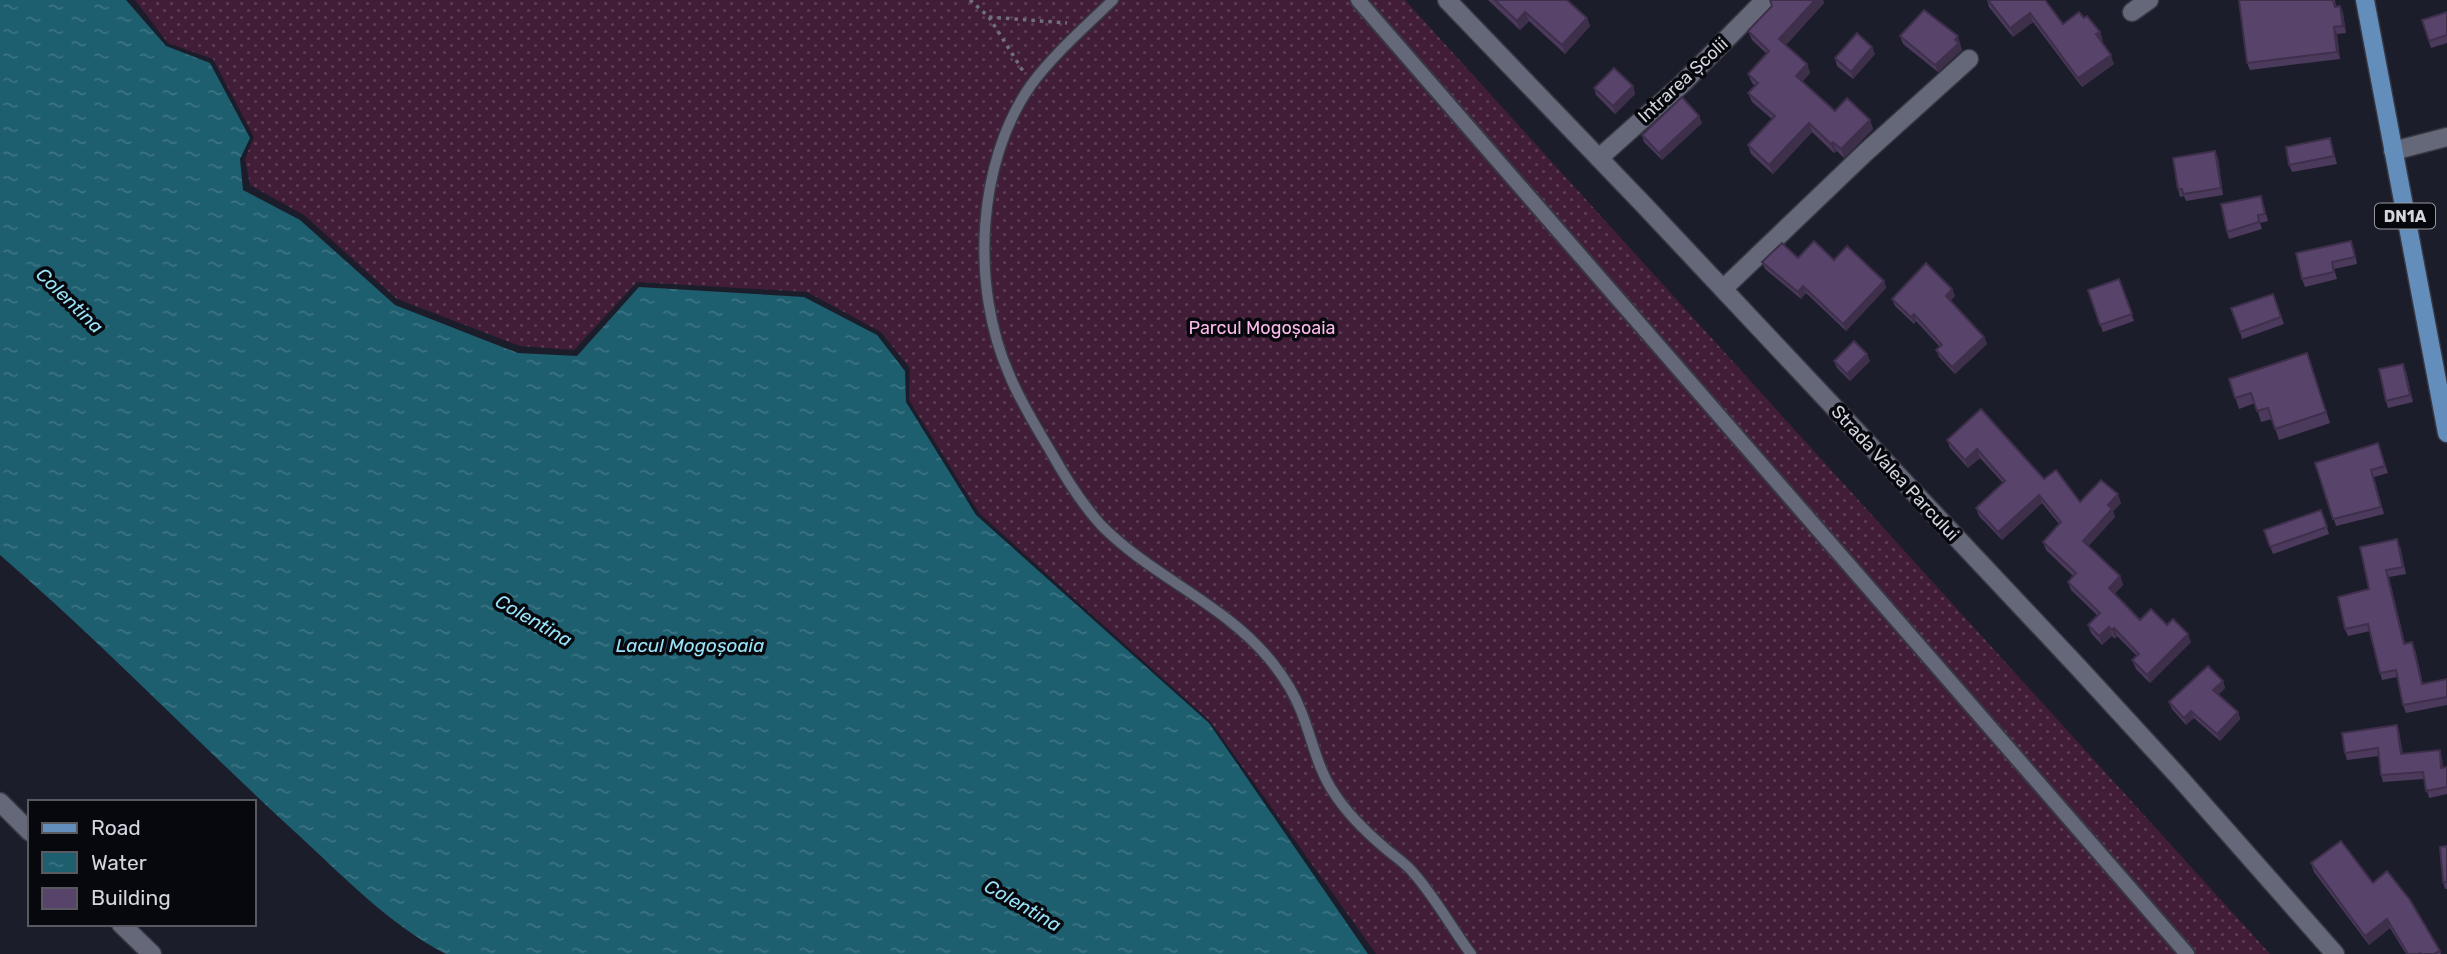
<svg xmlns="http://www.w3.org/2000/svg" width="2447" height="954" viewBox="0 0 2447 954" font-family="Rubik,sans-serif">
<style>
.grass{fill:url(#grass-dots)}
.water{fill:url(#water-ripples)}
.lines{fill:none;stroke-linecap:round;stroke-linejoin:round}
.service-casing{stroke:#373843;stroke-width:13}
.pedestrian-casing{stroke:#373843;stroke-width:18}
.minor-casing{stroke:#373843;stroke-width:21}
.tertiary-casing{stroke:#373843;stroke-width:21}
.primary-casing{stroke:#373843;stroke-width:21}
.path{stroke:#6f717d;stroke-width:3.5;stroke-dasharray:3.5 5;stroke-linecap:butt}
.service{stroke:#656878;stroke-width:10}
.pedestrian{stroke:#656878;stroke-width:14}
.minor{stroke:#656878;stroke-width:18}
.tertiary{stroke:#656878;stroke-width:18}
.primary{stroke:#638ebb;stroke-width:18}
.wall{fill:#4c3a5c}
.shaded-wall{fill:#3e2f4b}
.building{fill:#58436b;stroke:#3e2f4b;stroke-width:2}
.labels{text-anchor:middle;stroke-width:7;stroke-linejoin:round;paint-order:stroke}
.shield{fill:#07080d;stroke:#9698a0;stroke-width:2}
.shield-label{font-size:16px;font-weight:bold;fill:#d3d5df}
.street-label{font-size:18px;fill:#d3d5df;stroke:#07080d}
.park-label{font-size:18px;fill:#fdbaea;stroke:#07080d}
.water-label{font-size:19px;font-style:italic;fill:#9ae4fa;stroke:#07080d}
</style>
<defs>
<pattern id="grass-dots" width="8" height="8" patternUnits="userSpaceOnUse" patternTransform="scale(1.75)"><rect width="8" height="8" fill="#411d38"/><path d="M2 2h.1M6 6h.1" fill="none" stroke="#5c3d54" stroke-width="1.8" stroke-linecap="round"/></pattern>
<pattern id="water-ripples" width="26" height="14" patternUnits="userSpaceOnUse" patternTransform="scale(1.75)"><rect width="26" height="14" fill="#1d5e6f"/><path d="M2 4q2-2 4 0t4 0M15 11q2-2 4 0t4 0" fill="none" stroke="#3d7483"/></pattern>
</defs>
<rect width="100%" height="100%" fill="#1b1d2a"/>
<polygon class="grass" points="135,0 1405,0 2270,954 1376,954 1210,721 979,513 909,400 910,368 881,332 807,292 637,282 574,350 520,346 397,299 304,215 250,185 245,159 254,137 213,59 168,43"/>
<path class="water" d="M0,0H126L166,46L210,63L250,138L240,159L243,190L300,220L395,305L518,353L577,356L639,287L804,297L877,335L905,371L906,402L976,515L1209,723L1368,954H446C388,924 342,875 294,831C195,740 102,643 0,555Z"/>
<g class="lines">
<defs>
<path id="service" d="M1113,0C1085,27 1054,54 1031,85C976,163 971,288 1009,374C1020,401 1036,427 1051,452C1065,477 1081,503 1101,525C1152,577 1224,603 1271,661C1283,676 1294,693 1301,711C1312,738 1317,768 1334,793C1348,815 1366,832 1386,849C1393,855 1402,861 1409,868C1433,893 1450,926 1471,954"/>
<polyline id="pedestrian" points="1358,0 2187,954"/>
<g id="minor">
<polyline points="2132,12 2149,0"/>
<polyline points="2393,151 2447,137"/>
<polyline points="1599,158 1682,84 1765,0"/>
<polyline points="1723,289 1866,152 1969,59"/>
<polyline points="0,802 30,832"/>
<polyline points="121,924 152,954"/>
</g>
<polyline id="tertiary" points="1447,0 1644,205 2079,668 2179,777 2335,954"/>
<polyline id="primary" points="2365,0 2447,433"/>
</defs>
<use href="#service" class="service-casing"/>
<use href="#pedestrian" class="pedestrian-casing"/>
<use href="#minor" class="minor-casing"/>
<use href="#tertiary" class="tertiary-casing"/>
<use href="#primary" class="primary-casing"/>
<g class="path">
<polyline points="970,0 989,17 1023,71"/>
<polyline points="989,17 1067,23"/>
</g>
<use href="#service" class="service"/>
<use href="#pedestrian" class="pedestrian"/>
<use href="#minor" class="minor"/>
<use href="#tertiary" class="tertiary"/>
<use href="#primary" class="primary"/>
</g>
<g class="wall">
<polygon points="1488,0 1567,0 1587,18 1590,26 1565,54 1529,21 1520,30"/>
<polygon points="1823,0 1824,3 1786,45 1807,64 1810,73 1802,82 1835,111 1870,120 1873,129 1844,158 1837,151 1834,153 1812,132 1773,174 1751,154 1748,145 1772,119 1752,102 1748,93 1755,86 1752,83 1748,74 1767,54 1752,40 1748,31"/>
<polygon points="1987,0 2045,0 2063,24 2084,18 2100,32 2103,41 2102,42 2114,64 2082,87 2033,22 2013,37 1989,7"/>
<polygon points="2239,0 2335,0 2336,7 2340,6 2343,13 2346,33 2337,34 2340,59 2250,70 2247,63"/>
<polygon points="2447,12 2447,43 2431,48 2422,20"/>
<polygon points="1900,36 1960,43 1959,44 1962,50 1938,72 1903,44"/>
<polygon points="1872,47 1875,54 1853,79 1837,66 1835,58"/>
<polygon points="1633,86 1635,94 1615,114 1596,95 1594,88"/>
<polygon points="1699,116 1702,123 1662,160 1644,142 1642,135"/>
<polygon points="2330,138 2337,164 2292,172 2289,165"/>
<polygon points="2218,158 2223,195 2186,201 2184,196 2180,197 2178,189"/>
<polygon points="2261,196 2268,221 2260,223 2262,229 2229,239 2227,232"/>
<polygon points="2354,248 2357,264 2334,269 2337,279 2305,287 2302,279"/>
<polygon points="1798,258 1834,260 1884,281 1886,288 1846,331 1806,293 1801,299 1765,269 1762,262"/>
<polygon points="2119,279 2134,321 2103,332 2088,290"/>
<polygon points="1952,289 1955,296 1950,301 1984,337 1987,344 1955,374 1939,357 1936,350 1940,347 1916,321 1914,324 1895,306 1892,299"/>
<polygon points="2273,294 2284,324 2242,339 2240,332"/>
<polygon points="2307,353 2330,423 2279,440 2272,419 2261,422 2255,403 2239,409 2229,379"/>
<polygon points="1834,361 1870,361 1850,381 1837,368"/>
<polygon points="2406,371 2413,402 2388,408 2386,401"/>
<polygon points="1981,409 2044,479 2080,502 2121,503 2113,511 2115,517 2088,546 2120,576 2123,585 2114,594 2140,620 2167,625 2191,642 2150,683 2136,669 2132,660 2137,656 2117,636 2115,639 2112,636 2102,645 2091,633 2088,625 2098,616 2071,590 2068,582 2073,576 2046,550 2043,542 2059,524 2042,503 2002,540 1979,516 1976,508 2003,483 1980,458 1968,468 1950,448 1947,440"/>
<polygon points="2378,443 2388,473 2374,477 2384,514 2336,526 2315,463"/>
<polygon points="2321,510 2329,534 2273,554 2264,530"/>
<polygon points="2400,546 2406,574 2389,577 2405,644 2415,649 2423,684 2447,679 2447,705 2406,713 2403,705 2397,677 2382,680 2370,631 2348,636 2345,629 2369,589"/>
<polygon points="2223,681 2225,688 2218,695 2238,712 2240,719 2220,741 2194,718 2186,725 2172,709 2169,702"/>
<polygon points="2397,725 2399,732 2403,754 2442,758 2443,768 2447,767 2447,794 2429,798 2424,779 2383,782 2381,775 2379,756 2347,760 2345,753"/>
<polygon points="2447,846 2447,889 2445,889 2443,882"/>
<polygon points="2311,863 2373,883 2440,951 2441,954 2406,954 2390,928 2369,945 2314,872"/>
</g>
<g class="shaded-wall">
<polygon points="1815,0 1823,0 1824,3 1783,48 1779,39"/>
<polygon points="2340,6 2343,13 2346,33 2343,26"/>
<polygon points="1525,12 1529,21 1520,30 1517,21"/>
<polygon points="2030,13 2033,22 2013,37 2010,28"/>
<polygon points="1587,18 1590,26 1565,54 1562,45"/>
<polygon points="2334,27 2337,34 2340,59 2337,52"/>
<polygon points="2100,32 2103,41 2099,44 2096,34"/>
<polygon points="1958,36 1962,50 1938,72 1935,65"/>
<polygon points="1872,47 1875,54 1853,79 1851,72"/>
<polygon points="2111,55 2114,64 2082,87 2078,78"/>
<polygon points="1807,64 1810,73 1799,85 1796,76"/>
<polygon points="1633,86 1635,94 1615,114 1613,106"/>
<polygon points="1699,116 1702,123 1662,160 1659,153"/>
<polygon points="1870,120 1873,129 1844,158 1841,149"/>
<polygon points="1809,123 1812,132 1773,174 1769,165"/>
<polygon points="1833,142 1837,151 1834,153 1831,144"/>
<polygon points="2215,151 2218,158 2223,195 2221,188"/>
<polygon points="1884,281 1886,288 1846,331 1843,324"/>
<polygon points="1803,286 1806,293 1801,299 1798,292"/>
<polygon points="1952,289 1955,296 1948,304 1946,296"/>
<polygon points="1914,314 1916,321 1914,324 1911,317"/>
<polygon points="1984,337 1987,344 1955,374 1952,367"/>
<polygon points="1867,354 1870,361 1850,381 1847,374"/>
<polygon points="2403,364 2406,371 2413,402 2410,395"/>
<polygon points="1977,449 1980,458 1968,468 1965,460"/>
<polygon points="2118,494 2121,503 2113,511 2115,517 2086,549 2083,541 2108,505"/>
<polygon points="2039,495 2042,503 2002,540 1998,532"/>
<polygon points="2386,570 2389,577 2407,651 2404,644"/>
<polygon points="2120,576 2123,585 2112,596 2109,588"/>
<polygon points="2109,627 2112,636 2102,645 2099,636"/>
<polygon points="2114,628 2117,636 2115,639 2112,630"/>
<polygon points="2188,634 2191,642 2150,683 2147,675"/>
<polygon points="2223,681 2225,688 2216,697 2213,690"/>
<polygon points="2191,711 2194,718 2186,725 2184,718"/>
<polygon points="2238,712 2240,719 2220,741 2217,734"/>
<polygon points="2397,725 2399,732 2404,761 2401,754"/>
<polygon points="2440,750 2442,758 2444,775 2441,768"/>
<polygon points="2387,919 2390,928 2369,945 2365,936"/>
</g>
<g class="building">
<polygon points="1495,0 1567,0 1587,18 1562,45 1525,12 1517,21"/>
<polygon points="1770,0 1815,0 1779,39 1807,64 1796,76 1835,111 1847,98 1870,120 1841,149 1833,142 1831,144 1809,123 1769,165 1748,145 1775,116 1748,93 1758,83 1748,74 1769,51 1748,31 1772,6"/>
<polygon points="1988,0 2045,0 2063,24 2079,12 2084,18 2087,16 2100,32 2096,34 2111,55 2078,78 2030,13 2010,28"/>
<polygon points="2239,0 2333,0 2335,7 2340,6 2343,26 2334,27 2337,52 2247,63"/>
<polygon points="1924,10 1958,36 1955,40 1959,43 1935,65 1900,36"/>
<polygon points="2447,12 2447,35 2429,41 2422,20"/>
<polygon points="1857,33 1872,47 1851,72 1835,58"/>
<polygon points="1614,68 1633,86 1613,106 1594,88"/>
<polygon points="1682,97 1699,116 1659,153 1642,135"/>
<polygon points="2330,138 2334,156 2289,165 2286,147"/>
<polygon points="2215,151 2221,188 2183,194 2182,189 2178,189 2173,158"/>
<polygon points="2261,196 2265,214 2258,215 2259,222 2227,232 2221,204"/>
<polygon points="1814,241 1834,260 1847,246 1884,281 1843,324 1803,286 1798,292 1762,262 1782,243 1798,258"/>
<polygon points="2351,241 2355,257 2332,262 2334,272 2302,279 2296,253"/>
<polygon points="1926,263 1952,289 1946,296 1984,337 1952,367 1936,350 1942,345 1914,314 1911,317 1892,299"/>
<polygon points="2119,279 2132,314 2100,325 2088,290"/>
<polygon points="2273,294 2281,317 2240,332 2231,308"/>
<polygon points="1854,341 1867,354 1847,374 1834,361"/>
<polygon points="2307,353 2326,412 2275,429 2268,408 2257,411 2251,393 2235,398 2229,379"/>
<polygon points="2403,364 2410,395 2386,401 2379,369"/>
<polygon points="1981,409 2044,479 2056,470 2080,502 2101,480 2118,494 2108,505 2112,509 2083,541 2120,576 2109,588 2140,620 2151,609 2167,625 2173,619 2188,634 2147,675 2132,660 2139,654 2114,628 2112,630 2109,627 2099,636 2088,625 2100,613 2068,582 2076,573 2043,542 2061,522 2039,495 1998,532 1976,508 2005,481 1977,449 1965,460 1947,440"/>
<polygon points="2378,443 2385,466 2371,470 2381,507 2333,519 2315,463"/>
<polygon points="2321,510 2327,527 2270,547 2264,530"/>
<polygon points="2397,539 2403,567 2386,570 2404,644 2412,642 2422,684 2447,679 2447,697 2403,705 2396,670 2380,673 2368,624 2345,629 2338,597 2369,589 2360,547"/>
<polygon points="2208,666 2223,681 2213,690 2238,712 2217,734 2191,711 2184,718 2169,702"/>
<polygon points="2397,725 2401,754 2440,750 2441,768 2447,767 2447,787 2426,791 2423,772 2381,775 2378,748 2345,753 2342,733"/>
<polygon points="2341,841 2373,883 2387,871 2410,900 2440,951 2434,954 2421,954 2420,953 2418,954 2408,954 2387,919 2365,936 2311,863"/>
<polygon points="2447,846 2447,882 2443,882 2440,847"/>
</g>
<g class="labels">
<rect class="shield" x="2375" y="203.5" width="60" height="25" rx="5"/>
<g class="shield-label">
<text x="2405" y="222">DN1A</text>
</g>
<g class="street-label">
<text transform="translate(1683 80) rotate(-43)" y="6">Intrarea Școlii</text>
<text transform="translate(1895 473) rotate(47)" y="6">Strada Valea Parcului</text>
</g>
<g class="park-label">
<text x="1262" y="334">Parcul Mogoșoaia</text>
</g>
<g class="water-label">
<text transform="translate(70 300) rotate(44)" y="7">Colentina</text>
<text transform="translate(534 620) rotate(30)" y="7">Colentina</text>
<text x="690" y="652">Lacul Mogoșoaia</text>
<text transform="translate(1023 905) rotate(30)" y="7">Colentina</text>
</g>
</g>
<rect x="28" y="800" width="228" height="126" fill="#07080d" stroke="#595a61" stroke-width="2"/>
<rect x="42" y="823" width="35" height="10" fill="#638ebb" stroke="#595a61" stroke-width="2"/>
<text x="91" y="835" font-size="21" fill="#d3d5df">Road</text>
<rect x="42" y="852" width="35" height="21" fill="url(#water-ripples)" stroke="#595a61" stroke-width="2"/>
<text x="91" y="870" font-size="21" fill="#d3d5df">Water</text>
<rect x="42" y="888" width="35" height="21" fill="#58436b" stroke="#595a61" stroke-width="2"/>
<text x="91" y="905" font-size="21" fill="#d3d5df">Building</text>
</svg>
